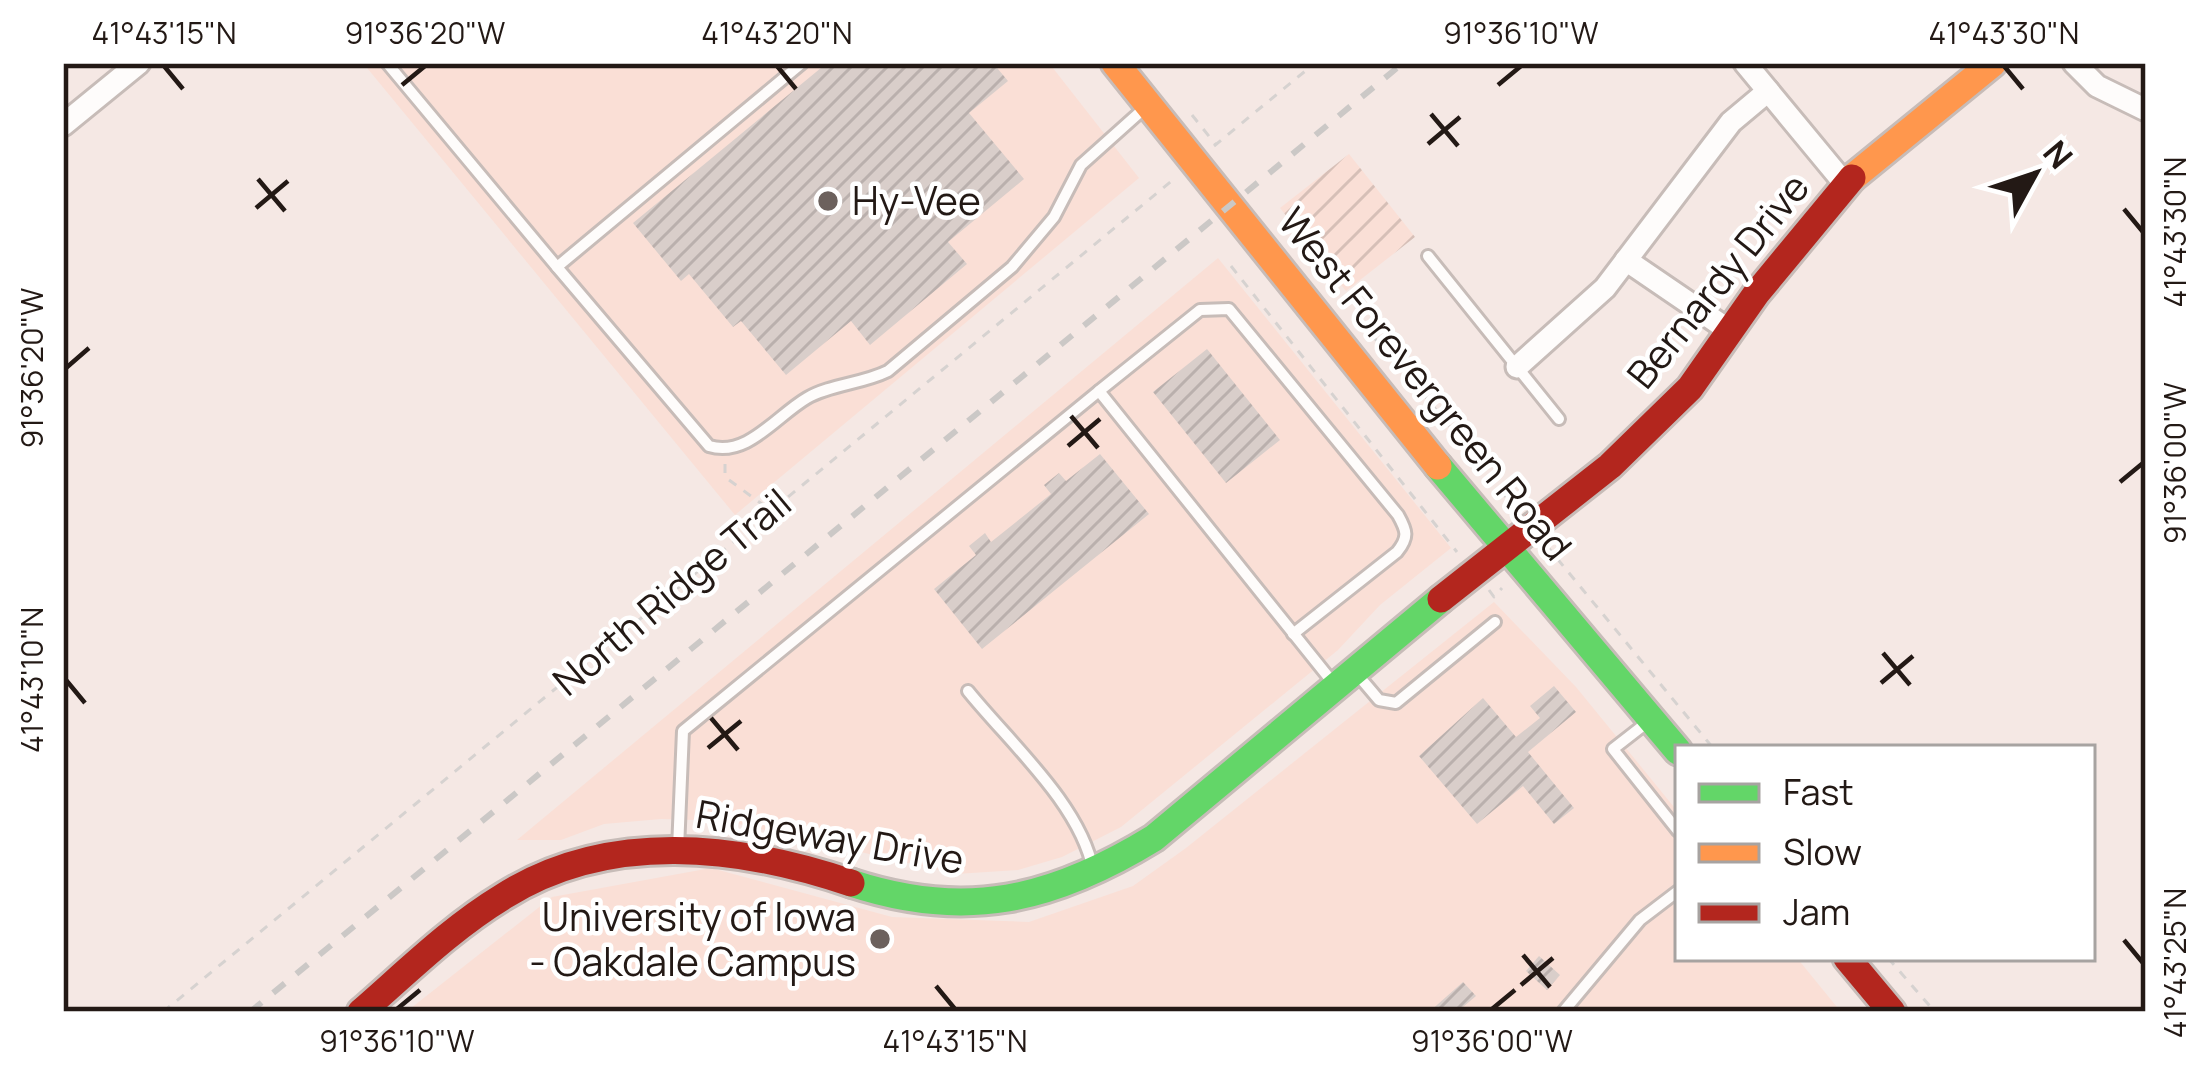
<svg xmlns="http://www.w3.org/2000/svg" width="2209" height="1075" viewBox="0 0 2209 1075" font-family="Manrope,sans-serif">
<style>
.built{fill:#fadfd6}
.industrial{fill:url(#industrial-furrows)}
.building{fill:url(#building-hatch)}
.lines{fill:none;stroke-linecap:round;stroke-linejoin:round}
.lane-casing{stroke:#c7bcb8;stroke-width:16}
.street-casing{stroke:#c7bcb8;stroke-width:27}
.fast-casing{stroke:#c7bcb8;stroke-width:33}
.slow-casing{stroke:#c7bcb8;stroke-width:33}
.jam-casing{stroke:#c7bcb8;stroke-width:33}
.path{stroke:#d6d2d0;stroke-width:3;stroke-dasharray:9 9;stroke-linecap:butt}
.lane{stroke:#fefcfb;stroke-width:10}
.street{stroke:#fefcfb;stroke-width:21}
.fast{stroke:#63d668;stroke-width:27}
.slow{stroke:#ff974d;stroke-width:27}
.jam{stroke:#b3261e;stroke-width:27}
.rail{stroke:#cbc8c6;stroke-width:6;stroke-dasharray:15 15;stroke-linecap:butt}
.ticks{fill:none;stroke:#231915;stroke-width:4.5}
.poi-dot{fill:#6c615d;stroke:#fff;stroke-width:4.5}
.labels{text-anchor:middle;stroke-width:9;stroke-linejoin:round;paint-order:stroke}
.poi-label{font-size:39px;fill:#231915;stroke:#fff;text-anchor:start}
.street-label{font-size:39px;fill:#231915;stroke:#fff}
.neatline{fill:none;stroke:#231915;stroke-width:4.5}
.ticks-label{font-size:30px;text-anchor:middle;fill:#231915}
</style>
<defs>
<pattern id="industrial-furrows" width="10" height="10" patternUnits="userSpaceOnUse" patternTransform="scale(3)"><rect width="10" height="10" fill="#fadfd6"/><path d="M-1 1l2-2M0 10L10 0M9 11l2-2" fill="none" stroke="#d6bfb7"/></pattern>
<pattern id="building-hatch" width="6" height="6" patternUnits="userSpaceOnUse" patternTransform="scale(3)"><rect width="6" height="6" fill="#d9ceca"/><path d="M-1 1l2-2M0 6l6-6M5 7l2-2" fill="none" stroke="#bab0ad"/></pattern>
</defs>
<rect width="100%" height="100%" fill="#f5e8e4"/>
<g class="built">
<polygon points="363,63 1049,63 1139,178 735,515"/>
<polygon points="1218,258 1451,548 1380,605 1338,650 1121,827 1062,857 1018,870 956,874 726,821 661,819 604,824 561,840 517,840"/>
<polygon points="1494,602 1576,687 1678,812 1678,958 1797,958 1841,1012 406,1012 552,897 711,868 892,917 1029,922 1133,886 1186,848"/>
</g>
<polygon class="industrial" points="1349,154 1415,237 1346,291 1280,208"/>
<g class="building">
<polygon points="827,63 993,63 1008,81 969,113 1024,179 948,242 967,264 870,345 851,321 786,375 741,321 733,327 689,274 681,281 633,223"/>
<polygon points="1207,349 1280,440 1226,483 1153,392"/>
<polygon points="1100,454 1149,514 982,649 934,589 976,555 969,546 985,533 991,542 1051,494 1044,485 1059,473 1066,481"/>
<polygon points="1554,686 1576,712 1528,752 1574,808 1554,824 1523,786 1477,824 1419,756 1483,698 1516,737 1540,718 1530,706"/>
<polygon points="1539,956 1560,975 1547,990 1526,971"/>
<polygon points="1463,982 1476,996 1457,1012 1429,1012"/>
</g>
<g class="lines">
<defs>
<g id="lane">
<polyline points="387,63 557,267"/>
<path d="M802,63L557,267L709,446C747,458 776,416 807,398C831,384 862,384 888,371L1012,267L1054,217L1081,165L1148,105"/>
<polyline points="1428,256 1559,419"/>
<path d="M1099,391L1200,310L1229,309L1398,515C1407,531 1409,537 1397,552L1293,634"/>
<polyline points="1357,674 1379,700 1396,703 1495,622"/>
<path d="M968,691C1009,742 1081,805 1093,870"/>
<polyline points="1649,721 1613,749 1678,831"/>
<polyline points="678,849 683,731 1099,391 1334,684"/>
<polyline points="1563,1012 1640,920 1678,891"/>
</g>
<g id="street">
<polyline points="1745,63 1845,184"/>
<polyline points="2074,63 2097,86 2146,110"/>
<polyline points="63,125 139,63"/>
<polyline points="1626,260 1730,331"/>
<polyline points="1517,367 1605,288 1731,122 1768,91"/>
</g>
<g id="fast">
<polyline points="1438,466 1678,751"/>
<path d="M851,883C966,921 1053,900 1154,838L1441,599"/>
</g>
<g id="slow">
<polyline points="1115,63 1438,466"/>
<polyline points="1852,178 1993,63"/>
</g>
<g id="jam">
<polyline points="1441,599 1610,466 1690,388 1756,294 1852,178"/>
<polyline points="1847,958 1892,1012"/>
<path d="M361,1012C407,972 451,928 504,896C609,830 739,845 851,883"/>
</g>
</defs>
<use href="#lane" class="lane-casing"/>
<use href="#street" class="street-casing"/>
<use href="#fast" class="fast-casing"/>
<use href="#slow" class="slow-casing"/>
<use href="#jam" class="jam-casing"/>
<g class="path">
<polyline points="1192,115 1216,145"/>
<polyline points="1214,146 1315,63"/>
<polyline points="1231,266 1457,552"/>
<polyline points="1360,326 1388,350 1513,506"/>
<polyline points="725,464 725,477 770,510"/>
<polyline points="1546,545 1713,748"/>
<polyline points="1489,590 1494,597 1502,588"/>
<polyline points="1888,958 1935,1012"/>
<polyline points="163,1012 1174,179"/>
</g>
<use href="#lane" class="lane"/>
<use href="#street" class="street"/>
<use href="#fast" class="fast"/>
<use href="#slow" class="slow"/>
<use href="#jam" class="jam"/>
<polyline class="rail" points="250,1012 1403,63"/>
</g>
<path class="ticks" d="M164,66L183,89M777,66L796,89M2004,66L2023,89M402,85L425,66M1498,85L1521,66M1431,114L1458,146M1428,144L1460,117M258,179L285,211M256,208L288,181M2124,209L2143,232M66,368L89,348M1071,416L1098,448M1068,446L1100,419M2120,482L2143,463M1883,653L1910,685M66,680L85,703M1881,683L1913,656M711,718L738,750M708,748L741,721M2124,940L2143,963M1523,955L1550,987M1521,985L1553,958M936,986L955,1009M397,1009L420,990M1492,1009L1515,990"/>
<g class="poi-dot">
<circle cx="828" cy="201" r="12"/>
<circle cx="880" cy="939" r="12"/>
</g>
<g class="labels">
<g class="poi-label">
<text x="852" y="215">Hy-Vee</text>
<text x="856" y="931" text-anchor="end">University of Iowa<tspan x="856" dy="45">- Oakdale Campus</tspan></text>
</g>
<g class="street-label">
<text transform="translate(1718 281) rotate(-51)" y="14">Bernardy Drive</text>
<text transform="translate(1425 384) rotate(51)" y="14">West Forevergreen Road</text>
<text transform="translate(672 592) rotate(-40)" y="14">North Ridge Trail</text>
<text transform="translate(830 837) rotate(10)" y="14">Ridgeway Drive</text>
</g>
</g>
<rect width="2209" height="1075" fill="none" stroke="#ffffff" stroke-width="132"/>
<rect x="1675" y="745" width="420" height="216" fill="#ffffff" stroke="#a7a3a1" stroke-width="3"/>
<rect x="1699" y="784" width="60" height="18" fill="#63d668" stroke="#a7a3a1" stroke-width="3"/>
<text x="1783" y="805" font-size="36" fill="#231915">Fast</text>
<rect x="1699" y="844" width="60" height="18" fill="#ff974d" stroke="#a7a3a1" stroke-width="3"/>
<text x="1783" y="865" font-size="36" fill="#231915">Slow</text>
<rect x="1699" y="904" width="60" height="18" fill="#b3261e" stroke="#a7a3a1" stroke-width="3"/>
<text x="1783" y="925" font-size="36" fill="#231915">Jam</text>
<g transform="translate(2035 174) rotate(50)" stroke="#ffffff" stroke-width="9" paint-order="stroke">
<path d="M0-9L21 45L0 30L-21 45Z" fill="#231915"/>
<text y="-18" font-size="33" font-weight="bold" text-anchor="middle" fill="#231915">N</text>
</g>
<rect x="66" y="66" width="2077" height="943" class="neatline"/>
<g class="ticks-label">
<text x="164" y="44">41°43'15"N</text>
<text x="425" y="44">91°36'20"W</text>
<text x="777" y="44">41°43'20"N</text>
<text x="1521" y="44">91°36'10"W</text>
<text x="2004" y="44">41°43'30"N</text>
<text transform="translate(2176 232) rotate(-90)" y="10">41°43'30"N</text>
<text transform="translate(33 368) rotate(-90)" y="10">91°36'20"W</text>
<text transform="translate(2176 463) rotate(-90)" y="10">91°36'00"W</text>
<text transform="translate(33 680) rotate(-90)" y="10">41°43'10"N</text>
<text transform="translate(2176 963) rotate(-90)" y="10">41°43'25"N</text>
<text x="397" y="1052">91°36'10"W</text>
<text x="955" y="1052">41°43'15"N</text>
<text x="1492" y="1052">91°36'00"W</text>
</g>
</svg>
